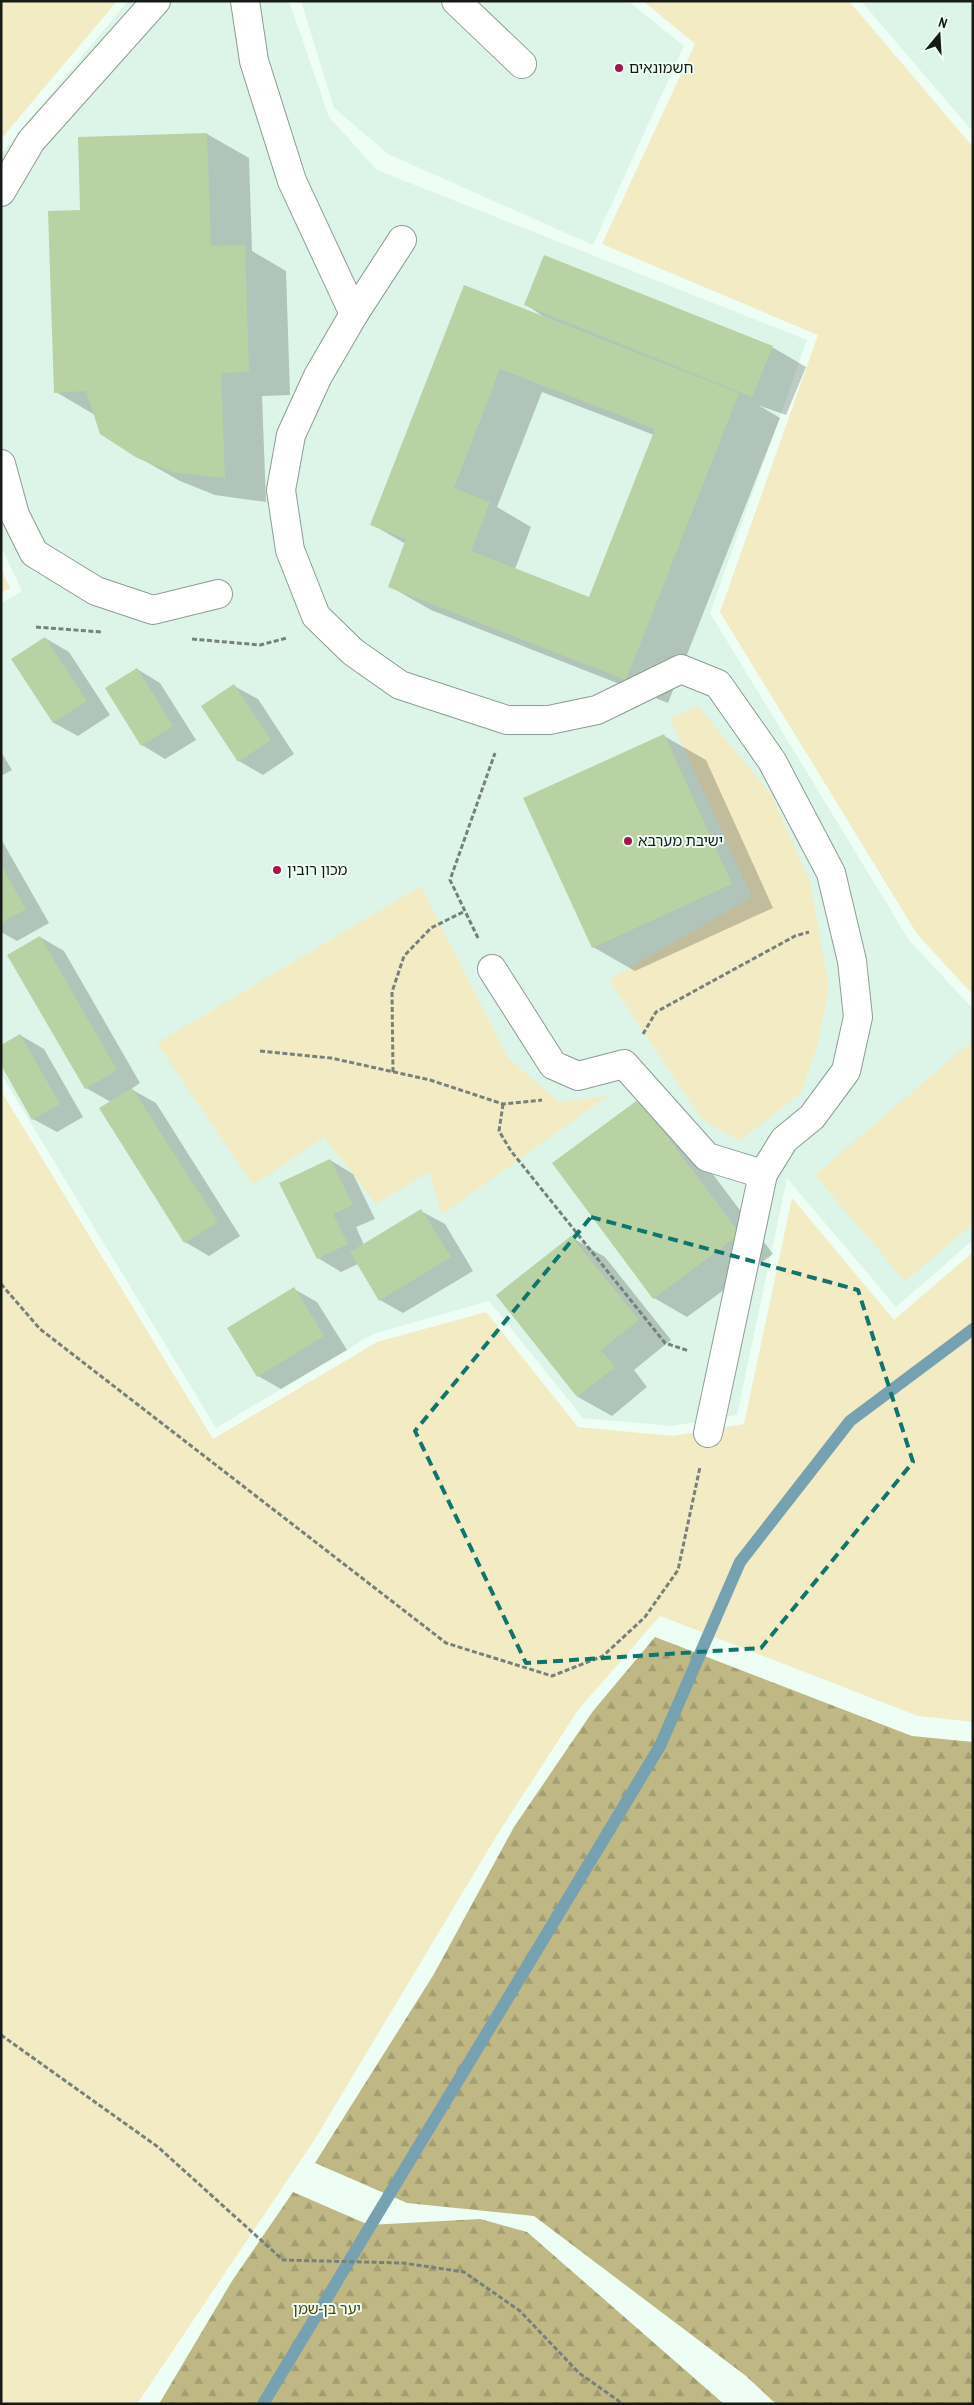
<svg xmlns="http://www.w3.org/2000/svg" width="974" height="2405" viewBox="0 0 974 2405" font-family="'Archivo Narrow','Noto Sans Hebrew',sans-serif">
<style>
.built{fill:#ddf5e8}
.green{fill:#f2ebc3}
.forest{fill:url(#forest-firs)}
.shadow{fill:#0003;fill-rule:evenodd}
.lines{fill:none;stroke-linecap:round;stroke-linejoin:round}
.stream{stroke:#76a1b1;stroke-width:12}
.building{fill:#b9d2a3;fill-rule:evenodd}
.minor-casing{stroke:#8d9c94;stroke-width:30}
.path{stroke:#77817c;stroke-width:3;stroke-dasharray:5 2.5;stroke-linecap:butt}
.minor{stroke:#fff;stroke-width:28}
.marked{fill:none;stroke:#0f766e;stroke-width:4;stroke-dasharray:10 6;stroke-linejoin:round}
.poi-dot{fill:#a7134d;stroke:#eefef5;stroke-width:2}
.labels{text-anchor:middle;stroke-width:4;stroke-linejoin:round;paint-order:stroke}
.poi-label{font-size:15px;fill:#161b18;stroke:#eefef5;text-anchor:start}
.park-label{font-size:15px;fill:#4f4503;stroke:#eefef5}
</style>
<defs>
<pattern id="forest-firs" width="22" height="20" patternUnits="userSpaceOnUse" patternTransform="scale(1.25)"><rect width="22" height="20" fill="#bfb784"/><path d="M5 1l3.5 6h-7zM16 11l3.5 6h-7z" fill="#a39d71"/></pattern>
</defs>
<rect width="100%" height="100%" fill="#eefef5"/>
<g class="built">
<polygon points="128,1 289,1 329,117 377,170 807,340 710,613 909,940 973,1009 973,1240 896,1307 787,1178 737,1415 672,1426 583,1418 489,1301 373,1334 216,1428 1,1074 1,603 22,591 1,547 1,154"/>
<polygon points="301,1 628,1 684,46 593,245 388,154 334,108"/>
<polygon points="861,1 973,1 973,132"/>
</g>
<g class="green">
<polygon points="1,1 117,1 1,139"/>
<polygon points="643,1 849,1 973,147 973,995 917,934 720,612 818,335 602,244 695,44"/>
<polygon points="1,569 10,588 1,593"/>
<polygon points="698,706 772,796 810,882 829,987 817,1046 801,1093 739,1141 701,1118 609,980 752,897 670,718"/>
<polygon points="421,886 508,1058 559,1102 608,1096 442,1214 429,1172 376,1204 324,1137 253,1185 157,1043"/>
<polygon points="973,1040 973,1224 905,1281 815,1175"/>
<polygon points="1,1091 213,1439 377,1342 486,1312 578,1427 673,1436 744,1424 792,1198 894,1320 973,1252 973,1722 918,1716 660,1616 578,1710 497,1835 315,2139 137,2404 1,2404"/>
</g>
<g class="forest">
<polygon points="655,1637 912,1736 973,1742 973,2404 776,2404 746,2376 534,2216 407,2203 315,2163 434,1974 514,1827 593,1711"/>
<polygon points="293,2192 369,2225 480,2219 527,2232 724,2404 159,2404 232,2281"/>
</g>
<g class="shadow">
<polygon points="207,134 249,158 252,251 286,271 290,395 262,396 266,502 215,495 180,481 138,457 95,415 56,392 81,212 79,138"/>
<path d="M465,286L547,319L525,304L772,347L806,367L786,415L758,405L780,418L668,703L431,610L389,586L406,544L371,524ZM542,392L654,435L590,599L515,569L531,527L497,507Z"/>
<polygon points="45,638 69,652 110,715 78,736 54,723 13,659"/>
<polygon points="137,669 160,683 196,740 165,759 142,745"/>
<polygon points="234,686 258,699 294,754 263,775 239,761"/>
<polygon points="664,736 706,760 773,908 635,971 593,947"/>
<polygon points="1,752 12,770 1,776"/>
<polygon points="1,839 49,923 17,941 1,932"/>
<polygon points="40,937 64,951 140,1083 131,1089 156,1103 240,1236 209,1256 185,1242 101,1109 111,1102 86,1088"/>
<polygon points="20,1035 44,1049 83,1117 57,1132 33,1119"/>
<polygon points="639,1100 672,1120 773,1254 687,1317 654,1298"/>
<polygon points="330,1160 353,1174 375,1219 356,1227 364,1245 421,1211 445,1224 473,1271 403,1313 380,1300 358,1264 341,1272 318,1258"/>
<polygon points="571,1237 605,1257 671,1340 634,1370 647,1387 612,1416 578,1397 497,1296"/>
<polygon points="294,1289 317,1302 347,1350 281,1389 258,1376"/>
</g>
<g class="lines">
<polyline class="stream" points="263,2404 660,1746 740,1562 850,1421 973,1329"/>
</g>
<g class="building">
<polygon points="207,133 211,246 245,245 249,372 221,373 225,478 172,472 137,458 100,434 86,391 54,393 48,211 80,210 78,137"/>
<polygon points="544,255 773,346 752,397 524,305"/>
<path d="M464,285L739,393L626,680L388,587L406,539L370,525ZM500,369L655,429L589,597L471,551L490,502L454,488Z"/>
<polygon points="45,637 87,701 53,723 11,659"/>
<polygon points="137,668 173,726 141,746 105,688"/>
<polygon points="234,684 271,740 238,762 201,706"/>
<polygon points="664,734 732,884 592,948 523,798"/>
<polygon points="1,865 26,909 1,923"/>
<polygon points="40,936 117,1070 85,1089 7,955"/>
<polygon points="20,1034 60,1104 32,1120 1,1065 1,1045"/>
<polygon points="132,1088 218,1222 184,1243 99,1108"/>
<polygon points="639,1099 740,1234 653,1299 552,1163"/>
<polygon points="330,1159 353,1205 333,1214 348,1244 317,1259 279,1183"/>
<polygon points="421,1209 451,1257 379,1301 350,1252"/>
<polygon points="571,1236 639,1320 601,1350 615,1367 577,1397 496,1295"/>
<polygon points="294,1287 324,1336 257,1377 227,1328"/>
</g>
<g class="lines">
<defs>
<g id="minor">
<polyline points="245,1 254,61 292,181 354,314"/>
<polyline points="456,1 522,64"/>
<polyline points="1,192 31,141 156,1"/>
<polyline points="402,240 354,314 318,376 291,435 281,490 290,550 316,616 353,652 400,685 507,720 549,720 597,710 681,669 718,684 772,761 831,873 852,961 858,1017 846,1071 812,1117 784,1140 763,1174 708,1433"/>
<polyline points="1,464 15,515 34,553 96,591 153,610 218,594"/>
<polyline points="492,969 553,1065 578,1076 624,1064 707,1157 763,1174"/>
</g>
</defs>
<use href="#minor" class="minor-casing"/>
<g class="path">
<polyline points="36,627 101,632"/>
<polyline points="192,639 260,645 287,638"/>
<polyline points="478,938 450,880 495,753"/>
<polyline points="643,1034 656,1012 795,936 809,932"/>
<polyline points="260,1051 331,1058 430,1080 503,1104 542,1100"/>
<polyline points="393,1072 392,992 404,956 431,928 465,911"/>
<polyline points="503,1104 499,1131 511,1151 665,1343 689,1351"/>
<polyline points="1,1284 40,1329 446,1643 552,1676 603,1656 645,1617 678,1570 700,1467"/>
<polyline points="1,2035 158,2147 283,2260 403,2263 464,2272 520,2311 579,2373 623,2404"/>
</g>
<use href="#minor" class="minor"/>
</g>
<path class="marked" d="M591,1217L858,1290L913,1462L761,1648L526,1663L415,1431Z"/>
<g class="poi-dot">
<circle cx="619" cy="68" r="5"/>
<circle cx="628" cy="841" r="5"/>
<circle cx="277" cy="870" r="5"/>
</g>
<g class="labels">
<g class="poi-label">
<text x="629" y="73">חשמונאים</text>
<text x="638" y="846">ישיבת מערבא</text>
<text x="287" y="875">מכון רובין</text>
</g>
<g class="park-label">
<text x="327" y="2314">יער בן-שמן</text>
</g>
</g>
<rect width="974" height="2405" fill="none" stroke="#161b18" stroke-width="5"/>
<g transform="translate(939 35) rotate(18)" stroke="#eefef5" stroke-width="4" paint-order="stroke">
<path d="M0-4L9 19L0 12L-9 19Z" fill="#161b18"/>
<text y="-8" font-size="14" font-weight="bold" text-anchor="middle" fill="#161b18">N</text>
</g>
</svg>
